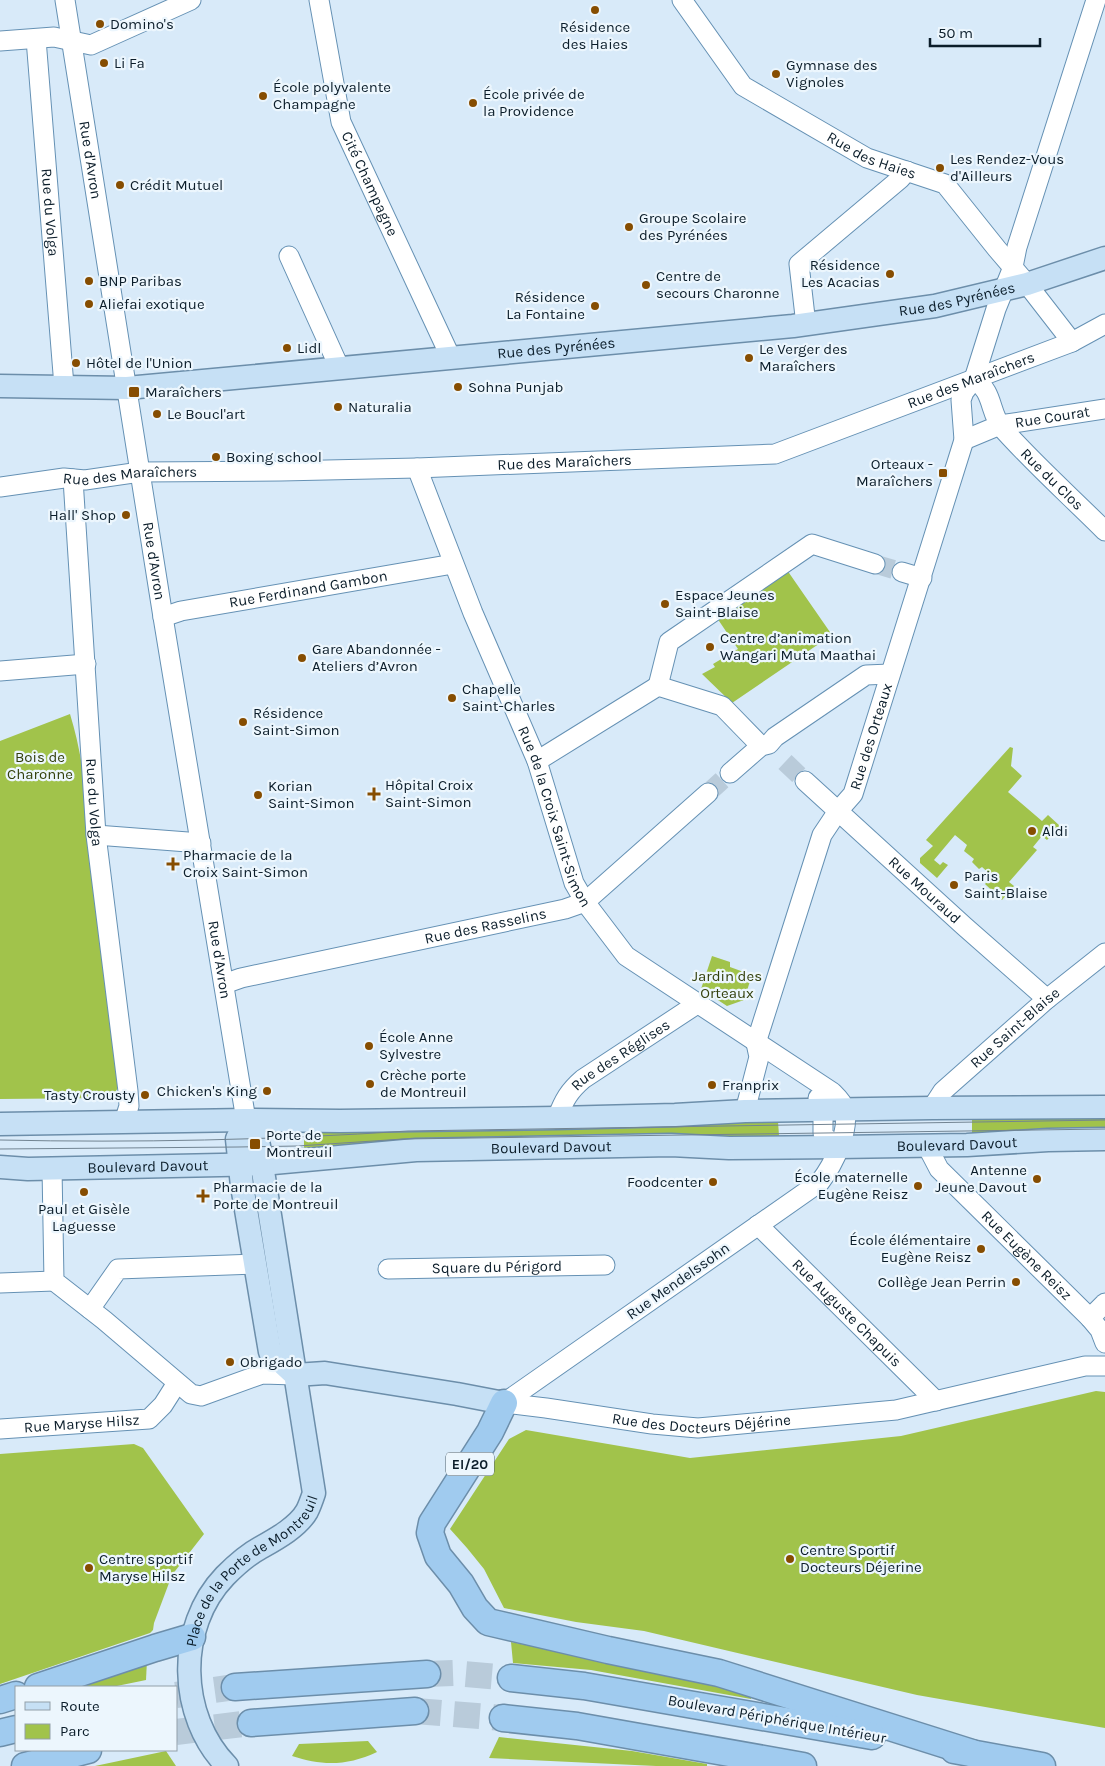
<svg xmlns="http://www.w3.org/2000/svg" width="1105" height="1766" viewBox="0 0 1105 1766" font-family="Karla,sans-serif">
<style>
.green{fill:#a1c34b}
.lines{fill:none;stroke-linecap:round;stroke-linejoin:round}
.minor-tunnel{stroke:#b9cbda;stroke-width:19;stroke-dasharray:19 9;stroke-linecap:butt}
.highway-tunnel{stroke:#b9cbda;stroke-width:26;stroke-dasharray:26 13;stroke-linecap:butt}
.minor-casing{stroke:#6591b4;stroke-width:21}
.major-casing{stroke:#6c8eaa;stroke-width:25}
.highway-casing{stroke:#6c8eaa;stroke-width:29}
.minor{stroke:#fff;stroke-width:19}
.major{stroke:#c6e0f5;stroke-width:22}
.highway{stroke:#a0cbef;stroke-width:26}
.tram{stroke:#728492;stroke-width:1}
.poi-dot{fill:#864d01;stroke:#ecf6fd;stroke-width:2}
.labels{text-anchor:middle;stroke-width:4.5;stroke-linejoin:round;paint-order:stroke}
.shield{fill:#ecf6fd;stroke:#4e5e69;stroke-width:1}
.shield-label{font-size:14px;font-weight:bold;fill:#0b1d2a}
.poi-label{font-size:15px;fill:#0b1d2a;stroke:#ecf6fd;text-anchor:start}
.street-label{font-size:15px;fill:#0b1d2a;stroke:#ecf6fd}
.park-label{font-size:15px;fill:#33400c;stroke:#ecf6fd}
</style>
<rect width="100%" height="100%" fill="#d8eaf9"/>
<g class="green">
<polygon points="787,570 832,635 732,703 702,674 715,667 713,664 738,649 717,618"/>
<path d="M70,714C87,769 89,827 94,883C101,951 109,1019 119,1087L110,1098L0,1099V741Z"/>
<polygon points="1010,747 1013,748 1011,766 1022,776 1008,792 1042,821 1048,815 1060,826 1047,840 1042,836 1033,847 1037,850 1009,882 1014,886 1002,900 985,884 992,876 982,867 979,869 972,862 974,859 964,851 967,845 955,835 934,860 940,865 943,862 948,865 937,878 920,863 920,858 933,846 926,840"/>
<polygon points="712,956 730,962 730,967 752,975 744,1000 727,1006 701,989"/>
<polygon points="1105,1114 1105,1132 972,1133 972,1119"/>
<polygon points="778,1121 779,1136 304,1149 304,1133 392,1128"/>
<polygon points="1096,1391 1105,1392 1105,1728 917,1695 644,1631 576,1622 504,1608 484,1569 467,1548 450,1529 509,1439 526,1430 690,1458 901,1436"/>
<polygon points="134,1444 143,1448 204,1534 172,1575 154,1623 153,1630 150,1633 0,1684 0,1454"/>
<polygon points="511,1642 720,1684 751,1695 751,1699 591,1670 513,1663"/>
<polygon points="147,1660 146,1680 112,1687 67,1687"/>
<polygon points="499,1737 632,1751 707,1764 707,1766 656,1766 489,1758"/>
<path d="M368,1741L377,1752C347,1766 322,1766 292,1756L299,1744Z"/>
<polygon points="166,1751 176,1766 95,1766"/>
</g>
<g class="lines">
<g class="minor-tunnel">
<polyline points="875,564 902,572"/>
<polyline points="785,762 805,781"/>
<polyline points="708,793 730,773"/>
</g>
<g class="highway-tunnel">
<polyline points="427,1674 453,1673 511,1678"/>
<polyline points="176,1695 235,1687"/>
<polyline points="415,1711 503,1718"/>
<polyline points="176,1732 251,1723"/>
</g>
<defs>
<g id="minor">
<path id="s1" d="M65,0L163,617L246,1120"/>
<path id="s2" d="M319,0L341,122L451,358"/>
<path id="s3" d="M682,0L743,86L867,158L945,184L997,249L1027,284L1072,342"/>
<path id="s4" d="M36,39L64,386"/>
<polyline points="0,41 54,37 91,45 191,0"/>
<polyline points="289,256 340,369"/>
<polyline points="806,325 799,264 900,179 907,171"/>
<path id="s5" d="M974,379C994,392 989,412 1002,428C1034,464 1071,497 1105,531"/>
<path id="s6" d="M964,440L1000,425L1105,409"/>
<path id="s7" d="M417,468L473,613L537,761L574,883L585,902L626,956L832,1092C837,1097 842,1101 844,1108C851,1130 833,1165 820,1182L504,1403"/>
<path id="s8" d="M73,479L96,835L128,1091L129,1106L124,1122"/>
<path id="s9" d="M0,487L64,478L85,480L140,472L281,471L417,468L775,454L1072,342L1105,324"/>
<polyline points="902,572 922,578"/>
<path id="s10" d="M163,617L181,611L453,564"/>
<polyline points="0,671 86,664"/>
<polyline points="658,686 669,642 812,544 875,564"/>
<polyline points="537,761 658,686 722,706 761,746"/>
<polyline points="730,773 761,746 769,744 775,737 866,675 890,674"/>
<path id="s11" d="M805,781L964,926L1047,999"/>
<polyline points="96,835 201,843"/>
<path id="s12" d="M224,984L241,978L565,909L585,902L708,793"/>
<polyline points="818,1098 823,1110 823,1133 825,1137 838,1147"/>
<path id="s13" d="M932,1108L943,1091L1047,999L1105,953"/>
<path id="s14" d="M745,1111L759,1057L756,1043L822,835L838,811L853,794L964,440L961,400L964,392L974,379L996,309L1013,267L1017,247L1096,0"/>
<path id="s15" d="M557,1118C564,1100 569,1091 583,1079L697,1004"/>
<path id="s16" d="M927,1146L939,1169L1090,1318L1100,1330L1105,1343"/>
<polyline points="52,1168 54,1281 104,1320 191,1394 201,1396 262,1374 295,1375"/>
<path id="s17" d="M758,1225L936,1401"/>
<path id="s18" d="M388,1269L605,1265"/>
<polyline points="0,1283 54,1281"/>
<polyline points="90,1309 118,1269 256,1264"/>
<polyline points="1090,1318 1105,1303"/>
<path id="s19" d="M504,1403L546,1408L652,1424L698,1428L896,1410L1085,1366H1105"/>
<path id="s20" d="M0,1429L149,1419L163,1405L177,1383"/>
</g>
<g id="major">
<path id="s21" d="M0,386L127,388L793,326L935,306L1027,284L1105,258"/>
<polyline points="246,1120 237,1139 242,1186 270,1352 295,1375"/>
<polyline points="0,1124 246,1120 340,1121 557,1118 675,1115 745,1111 932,1108 1105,1107"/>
<path id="s22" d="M0,1167L28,1169L262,1164L416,1150L671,1145L729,1148L838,1147L967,1145L1048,1140L1105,1139"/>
<polyline points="295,1375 325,1373 457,1394 504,1403"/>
<path id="s23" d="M227,1766C178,1716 176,1627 225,1576C235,1566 247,1555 260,1548C276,1539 298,1527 307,1511C310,1505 312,1499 314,1493L259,1146L257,1139L246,1120"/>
</g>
<g id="highway">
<polyline points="504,1403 490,1432 432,1523 430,1533 438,1556 461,1584 475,1608 488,1622 608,1650 719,1673 972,1753"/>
<polyline points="511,1678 584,1686 872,1736"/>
<polyline points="38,1687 155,1648 192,1637"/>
<polyline points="235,1687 427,1674"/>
<polyline points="0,1700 16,1695"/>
<polyline points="503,1718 577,1726 803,1766"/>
<polyline points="251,1723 415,1711"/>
<polyline points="0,1733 16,1729"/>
<polyline points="954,1750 1042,1766"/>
<polyline points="25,1766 88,1750"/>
</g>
</defs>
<use href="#minor" class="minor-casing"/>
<use href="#major" class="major-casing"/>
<use href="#highway" class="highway-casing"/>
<use href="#minor" class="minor"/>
<use href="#major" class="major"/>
<use href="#highway" class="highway"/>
<g class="tram">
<path d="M0,1140C136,1143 273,1140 408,1131L1105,1120"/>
<polyline points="0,1149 238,1147 298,1146 403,1139 1105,1129"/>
</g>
</g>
<g class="poi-dot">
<circle cx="595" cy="10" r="5"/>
<circle cx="100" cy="24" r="5"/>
<circle cx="104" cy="63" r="5"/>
<circle cx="776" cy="74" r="5"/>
<circle cx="263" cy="96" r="5"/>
<circle cx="473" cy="103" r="5"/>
<circle cx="940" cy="168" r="5"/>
<circle cx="120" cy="185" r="5"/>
<circle cx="629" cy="227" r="5"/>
<circle cx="890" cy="274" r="5"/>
<circle cx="89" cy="281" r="5"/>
<circle cx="646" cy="285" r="5"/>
<circle cx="89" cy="304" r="5"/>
<circle cx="595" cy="306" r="5"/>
<circle cx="287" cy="348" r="5"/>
<circle cx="749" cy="358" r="5"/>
<circle cx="76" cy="363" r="5"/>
<circle cx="458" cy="387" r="5"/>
<rect x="128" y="386" width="12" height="12" rx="2.5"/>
<circle cx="338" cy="407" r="5"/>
<circle cx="157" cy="414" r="5"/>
<circle cx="216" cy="457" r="5"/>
<rect x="938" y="468" width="10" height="10" rx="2.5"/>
<circle cx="126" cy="515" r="5"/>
<circle cx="665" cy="604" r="5"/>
<circle cx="710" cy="647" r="5"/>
<circle cx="302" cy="658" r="5"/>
<circle cx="452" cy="698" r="5"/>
<circle cx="243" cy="722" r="5"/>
<path d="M371.5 786.5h5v5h5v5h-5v5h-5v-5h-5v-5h5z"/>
<circle cx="258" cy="795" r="5"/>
<circle cx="1032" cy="831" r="5"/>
<path d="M170.5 856.5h5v5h5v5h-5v5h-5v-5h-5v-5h5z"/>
<circle cx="954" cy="885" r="5"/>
<circle cx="369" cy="1046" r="5"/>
<circle cx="370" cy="1084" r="5"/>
<circle cx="712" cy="1085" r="5"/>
<circle cx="267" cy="1091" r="5"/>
<circle cx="145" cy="1095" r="5"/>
<rect x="249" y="1138" width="12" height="12" rx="2.5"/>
<circle cx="1037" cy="1179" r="5"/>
<circle cx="713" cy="1182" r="5"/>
<circle cx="918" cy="1186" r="5"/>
<circle cx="84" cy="1192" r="5"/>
<path d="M200.5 1188.5h5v5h5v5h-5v5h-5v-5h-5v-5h5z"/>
<circle cx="981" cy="1249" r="5"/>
<circle cx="1016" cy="1282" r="5"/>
<circle cx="230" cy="1362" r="5"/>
<circle cx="790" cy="1559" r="5"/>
<circle cx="89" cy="1568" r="5"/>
</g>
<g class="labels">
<rect class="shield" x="446" y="1452.5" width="48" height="23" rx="4"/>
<g class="shield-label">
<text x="470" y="1469">EI/20</text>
</g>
<g class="poi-label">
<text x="110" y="29">Domino's</text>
<text x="595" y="32" text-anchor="middle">Résidence<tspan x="595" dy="17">des Haies</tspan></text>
<text x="114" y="68">Li Fa</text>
<text x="786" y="70">Gymnase des<tspan x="786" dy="17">Vignoles</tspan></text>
<text x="273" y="92">École polyvalente<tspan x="273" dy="17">Champagne</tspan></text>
<text x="483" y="99">École privée de<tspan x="483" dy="17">la Providence</tspan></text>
<text x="950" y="164">Les Rendez-Vous<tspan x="950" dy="17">d'Ailleurs</tspan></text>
<text x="130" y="190">Crédit Mutuel</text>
<text x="639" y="223">Groupe Scolaire<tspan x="639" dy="17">des Pyrénées</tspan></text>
<text x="880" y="270" text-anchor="end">Résidence<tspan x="880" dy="17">Les Acacias</tspan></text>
<text x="656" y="281">Centre de<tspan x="656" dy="17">secours Charonne</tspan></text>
<text x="99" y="286">BNP Paribas</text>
<text x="585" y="302" text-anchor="end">Résidence<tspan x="585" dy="17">La Fontaine</tspan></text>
<text x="99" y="309">Aliefai exotique</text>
<text x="297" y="353">Lidl</text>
<text x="759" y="354">Le Verger des<tspan x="759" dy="17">Maraîchers</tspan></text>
<text x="86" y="368">Hôtel de l'Union</text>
<text x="468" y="392">Sohna Punjab</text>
<text x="145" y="397">Maraîchers</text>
<text x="348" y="412">Naturalia</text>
<text x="167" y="419">Le Boucl'art</text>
<text x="226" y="462">Boxing school</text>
<text x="933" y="469" text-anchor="end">Orteaux -<tspan x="933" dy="17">Maraîchers</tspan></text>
<text x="116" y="520" text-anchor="end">Hall' Shop</text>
<text x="675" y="600">Espace Jeunes<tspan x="675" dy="17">Saint-Blaise</tspan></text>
<text x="720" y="643">Centre d’animation<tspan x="720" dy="17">Wangari Muta Maathai</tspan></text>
<text x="312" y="654">Gare Abandonnée -<tspan x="312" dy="17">Ateliers d’Avron</tspan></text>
<text x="462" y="694">Chapelle<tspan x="462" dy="17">Saint-Charles</tspan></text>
<text x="253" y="718">Résidence<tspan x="253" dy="17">Saint-Simon</tspan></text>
<text x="385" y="790">Hôpital Croix<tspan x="385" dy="17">Saint-Simon</tspan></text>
<text x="268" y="791">Korian<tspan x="268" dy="17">Saint-Simon</tspan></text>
<text x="1042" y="836">Aldi</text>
<text x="183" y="860">Pharmacie de la<tspan x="183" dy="17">Croix Saint-Simon</tspan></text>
<text x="964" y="881">Paris<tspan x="964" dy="17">Saint-Blaise</tspan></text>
<text x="379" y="1042">École Anne<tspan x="379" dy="17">Sylvestre</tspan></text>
<text x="380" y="1080">Crèche porte<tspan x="380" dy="17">de Montreuil</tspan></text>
<text x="722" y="1090">Franprix</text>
<text x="257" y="1096" text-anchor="end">Chicken's King</text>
<text x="135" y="1100" text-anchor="end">Tasty Crousty</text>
<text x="266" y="1140">Porte de<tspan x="266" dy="17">Montreuil</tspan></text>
<text x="1027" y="1175" text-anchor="end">Antenne<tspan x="1027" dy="17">Jeune Davout</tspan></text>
<text x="908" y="1182" text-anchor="end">École maternelle<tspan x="908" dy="17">Eugène Reisz</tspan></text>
<text x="703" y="1187" text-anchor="end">Foodcenter</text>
<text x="213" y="1192">Pharmacie de la<tspan x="213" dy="17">Porte de Montreuil</tspan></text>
<text x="84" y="1214" text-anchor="middle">Paul et Gisèle<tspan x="84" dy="17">Laguesse</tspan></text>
<text x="971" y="1245" text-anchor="end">École élémentaire<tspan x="971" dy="17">Eugène Reisz</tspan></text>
<text x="1006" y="1287" text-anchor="end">Collège Jean Perrin</text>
<text x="240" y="1367">Obrigado</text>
<text x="800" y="1555">Centre Sportif<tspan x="800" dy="17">Docteurs Déjerine</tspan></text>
<text x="99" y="1564">Centre sportif<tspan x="99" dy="17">Maryse Hilsz</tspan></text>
</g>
<g class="street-label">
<text dy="5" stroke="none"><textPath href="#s3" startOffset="252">Rue des Haies</textPath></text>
<text dy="5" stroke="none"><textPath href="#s1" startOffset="162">Rue d'Avron</textPath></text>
<text dy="5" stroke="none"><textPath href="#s2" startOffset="192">Cité Champagne</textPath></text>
<text dy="5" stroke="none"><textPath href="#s4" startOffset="174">Rue du Volga</textPath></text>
<text dy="5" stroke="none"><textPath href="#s21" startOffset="962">Rue des Pyrénées</textPath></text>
<text dy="5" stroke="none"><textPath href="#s21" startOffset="558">Rue des Pyrénées</textPath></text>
<text dy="5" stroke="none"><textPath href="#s9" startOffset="986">Rue des Maraîchers</textPath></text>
<text dy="5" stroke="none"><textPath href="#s6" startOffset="92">Rue Courat</textPath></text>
<text dy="5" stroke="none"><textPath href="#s9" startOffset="566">Rue des Maraîchers</textPath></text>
<text dy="5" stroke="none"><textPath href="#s9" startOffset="131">Rue des Maraîchers</textPath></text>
<text dy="5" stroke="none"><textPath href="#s5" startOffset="129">Rue du Clos</textPath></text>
<text dy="5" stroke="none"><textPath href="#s1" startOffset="568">Rue d'Avron</textPath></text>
<text dy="5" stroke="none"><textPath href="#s10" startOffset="148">Rue Ferdinand Gambon</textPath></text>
<text dy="5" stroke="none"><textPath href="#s14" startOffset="400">Rue des Orteaux</textPath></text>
<text dy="5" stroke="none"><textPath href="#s8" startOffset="324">Rue du Volga</textPath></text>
<text dy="5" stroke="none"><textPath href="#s7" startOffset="375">Rue de la Croix Saint-Simon</textPath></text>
<text dy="5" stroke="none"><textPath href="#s11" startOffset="162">Rue Mouraud</textPath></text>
<text dy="5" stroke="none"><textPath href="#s12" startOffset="268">Rue des Rasselins</textPath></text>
<text dy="5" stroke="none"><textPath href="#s1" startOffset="972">Rue d'Avron</textPath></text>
<text dy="5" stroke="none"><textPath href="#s13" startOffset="116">Rue Saint-Blaise</textPath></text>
<text dy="5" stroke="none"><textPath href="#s15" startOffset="92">Rue des Réglises</textPath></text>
<text dy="5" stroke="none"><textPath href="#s22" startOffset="958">Boulevard Davout</textPath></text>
<text dy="5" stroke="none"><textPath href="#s22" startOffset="552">Boulevard Davout</textPath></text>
<text dy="5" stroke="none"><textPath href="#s22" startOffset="148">Boulevard Davout</textPath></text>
<text dy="5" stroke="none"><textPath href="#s16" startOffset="149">Rue Eugène Reisz</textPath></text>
<text dy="5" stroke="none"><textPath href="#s18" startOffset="109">Square du Périgord</textPath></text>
<text transform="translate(678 1281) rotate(-35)" y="5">Rue Mendelssohn</text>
<text dy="5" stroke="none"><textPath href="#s17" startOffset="125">Rue Auguste Chapuis</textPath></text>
<text dy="5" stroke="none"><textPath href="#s19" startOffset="199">Rue des Docteurs Déjérine</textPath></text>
<text dy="5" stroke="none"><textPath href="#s20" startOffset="82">Rue Maryse Hilsz</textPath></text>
<text dy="5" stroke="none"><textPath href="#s23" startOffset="230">Place de la Porte de Montreuil</textPath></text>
<text transform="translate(777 1719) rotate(10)" y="5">Boulevard Périphérique Intérieur</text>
</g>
<g class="park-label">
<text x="40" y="762">Bois de<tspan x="40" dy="17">Charonne</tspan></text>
<text x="727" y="981">Jardin des<tspan x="727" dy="17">Orteaux</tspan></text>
</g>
</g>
<rect x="15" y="1686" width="162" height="65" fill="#ecf6fd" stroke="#929fa9"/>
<rect x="25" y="1702" width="25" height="8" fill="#c6e0f5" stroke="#929fa9"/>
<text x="60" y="1711" font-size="15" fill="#0b1d2a">Route</text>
<rect x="25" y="1724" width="25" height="15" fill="#a1c34b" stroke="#929fa9"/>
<text x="60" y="1736" font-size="15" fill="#0b1d2a">Parc</text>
<path d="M930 38v8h110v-8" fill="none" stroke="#0b1d2a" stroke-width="2.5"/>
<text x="938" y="38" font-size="15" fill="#0b1d2a" stroke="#ecf6fd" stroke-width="4" paint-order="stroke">50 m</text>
</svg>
